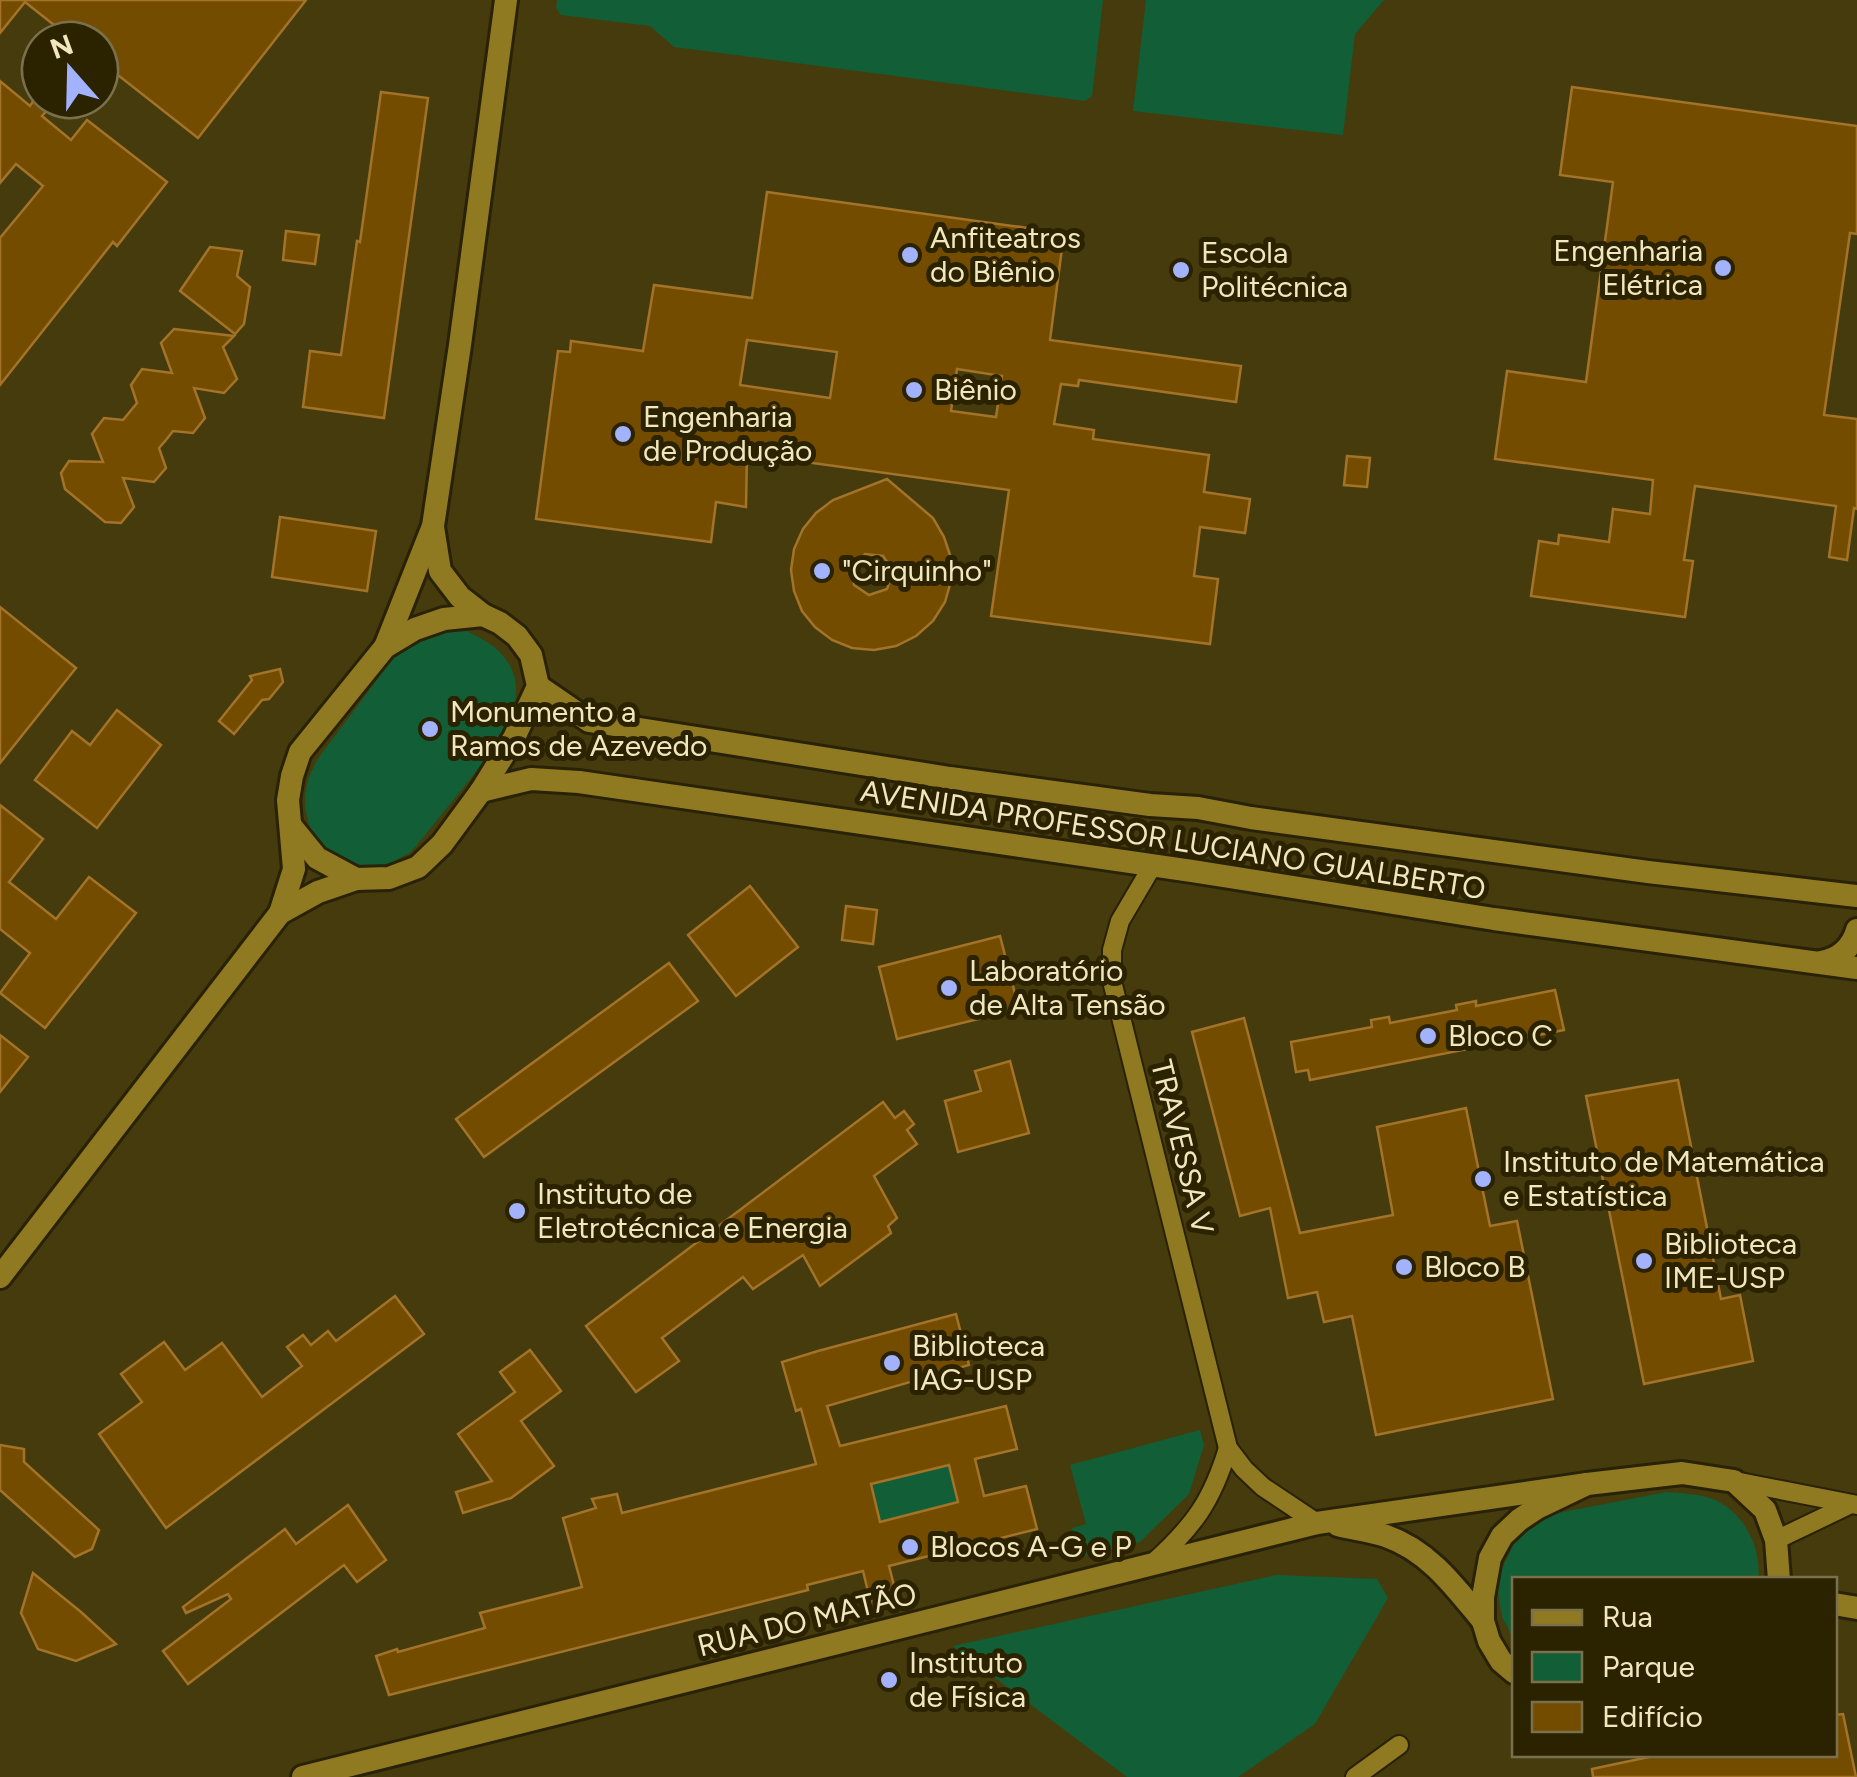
<svg xmlns="http://www.w3.org/2000/svg" width="1857" height="1777" viewBox="0 0 1857 1777" font-family="Figtree,sans-serif">
<style>
.green{fill:#125e36}
.building{fill:#744c00;stroke:#a27328;stroke-width:2.5;fill-rule:evenodd}
.lines{fill:none;stroke-linecap:round;stroke-linejoin:round}
.minor-casing{stroke:#292207;stroke-width:22}
.tertiary-casing{stroke:#292207;stroke-width:28}
.minor{stroke:#8f7a21;stroke-width:18}
.tertiary{stroke:#8f7a21;stroke-width:22}
.poi-dot{fill:#a3b2fd;stroke:#2b2200;stroke-width:4}
.labels{text-anchor:middle;stroke-width:10;stroke-linejoin:round;paint-order:stroke}
.poi-label{font-size:30px;fill:#f1e7bf;stroke:#2b2200;text-anchor:start}
.street-label{font-size:30px;fill:#f1e7bf;stroke:#2b2200}
</style>
<rect width="100%" height="100%" fill="#463b0c"/>
<g class="green">
<polygon points="557,0 1103,0 1092,96 1085,101 674,47 650,26 561,15 556,8"/>
<polygon points="1146,0 1384,0 1355,34 1343,135 1133,111"/>
<path d="M464,630C516,652 529,684 503,735C495,751 481,765 470,779C451,803 431,828 411,852C385,867 366,876 339,859C324,850 315,841 309,824C295,778 322,754 347,720C363,699 378,678 394,657C414,638 438,632 464,630Z"/>
<polygon points="1200,1430 1204,1445 1189,1494 1140,1542 1080,1557 1072,1528 1086,1524 1070,1465"/>
<polygon points="949,1465 958,1502 880,1522 871,1485"/>
<path d="M1667,1492C1682,1493 1701,1494 1715,1500C1744,1513 1762,1548 1758,1579L1514,1580V1640L1513,1638L1502,1617L1498,1592L1500,1573L1515,1541L1529,1526L1547,1515Z"/>
<polygon points="1276,1575 1377,1579 1388,1598 1315,1724 1238,1777 1127,1777 953,1646"/>
</g>
<g class="building">
<polygon points="0,0 306,0 198,138 100,61 100,40 73,40 25,2 0,33"/>
<polygon points="0,81 30,106 34,100 56,100 42,116 71,140 87,120 167,182 117,246 113,242 0,385 0,238 43,186 16,164 0,183"/>
<polygon points="1572,87 1857,126 1857,234 1850,233 1824,415 1857,419 1857,509 1854,508 1847,560 1829,557 1836,506 1695,486 1684,560 1693,561 1685,617 1531,596 1539,541 1558,544 1559,535 1609,542 1613,509 1650,514 1653,480 1495,459 1507,371 1586,382 1613,182 1560,175"/>
<polygon points="381,92 428,98 384,418 303,407 310,351 341,355 357,241 360,242"/>
<path d="M767,192L1064,233L1050,340L1241,366L1236,402L1079,380L1078,386L1061,384L1054,424L1094,430L1093,439L1209,455L1204,492L1250,499L1245,533L1200,527L1194,576L1218,579L1210,644L991,616L1009,490L747,454L746,507L716,502L711,542L536,519L558,351L570,352L571,341L643,351L654,285L752,298ZM747,340L837,352L830,398L740,385ZM957,369L1002,376L996,417L951,411Z"/>
<polygon points="286,231 319,235 315,264 283,260"/>
<polygon points="210,247 242,251 237,276 250,287 244,324 235,334 180,291"/>
<polygon points="174,329 234,336 223,347 237,379 224,393 194,388 205,418 193,433 173,431 166,440 159,448 166,468 154,482 123,478 134,507 121,523 105,522 65,489 61,473 69,461 103,462 92,434 104,418 123,420 137,403 131,385 142,369 172,373 161,343"/>
<polygon points="1347,456 1370,458 1367,487 1344,485"/>
<path d="M887,479L933,518L944,537L951,558V581L945,602L933,621L916,636L896,646L874,650L852,648L832,640L815,627L802,611L794,591L791,570L794,549L803,529L816,513L833,500ZM865,554L883,556L893,571L887,589L869,595L854,585L852,567Z"/>
<polygon points="280,517 376,531 367,591 272,577"/>
<polygon points="0,607 76,668 0,763"/>
<polygon points="280,669 283,682 269,699 262,700 234,734 219,721 252,680 250,676"/>
<polygon points="117,710 161,745 97,828 35,780 72,731 90,745"/>
<polygon points="0,805 43,839 9,882 56,919 89,877 136,913 45,1028 0,993 30,953 0,929"/>
<polygon points="750,886 798,947 736,996 688,935"/>
<polygon points="846,906 877,910 873,944 842,940"/>
<polygon points="1000,936 1019,1009 897,1039 879,967"/>
<polygon points="669,963 698,1001 484,1157 456,1119"/>
<polygon points="1555,990 1564,1030 1310,1080 1308,1070 1296,1072 1291,1042 1372,1027 1371,1020 1389,1017 1390,1023 1457,1010 1456,1005 1476,1001 1476,1006"/>
<polygon points="1244,1018 1300,1233 1393,1215 1377,1127 1466,1108 1490,1226 1517,1221 1553,1399 1376,1435 1352,1316 1324,1322 1317,1292 1288,1298 1270,1208 1240,1216 1192,1032"/>
<polygon points="0,1035 28,1057 0,1092"/>
<polygon points="1010,1061 1029,1133 958,1152 945,1101 981,1091 975,1071"/>
<polygon points="1678,1080 1721,1299 1740,1295 1753,1361 1644,1384 1586,1096"/>
<polygon points="883,1102 895,1118 904,1111 914,1124 907,1130 917,1144 874,1176 897,1218 888,1226 891,1233 820,1286 803,1255 753,1289 743,1277 662,1338 679,1361 636,1392 586,1326"/>
<polygon points="395,1296 424,1334 166,1528 99,1434 142,1402 121,1374 164,1342 185,1370 222,1343 262,1397 302,1366 287,1347 303,1335 311,1345 328,1331 336,1341"/>
<path d="M956,1314L969,1365L827,1406L840,1446L1006,1406L1017,1449L975,1459L984,1496L1026,1486L1037,1529L889,1566L898,1601L872,1608L863,1571L807,1585L808,1590L389,1695L376,1656L397,1649L398,1652L485,1628L480,1613L582,1587L563,1518L596,1508L592,1499L617,1494L622,1513L816,1464L801,1409L796,1411L782,1362L818,1351ZM949,1465L958,1502L880,1522L871,1484Z"/>
<polygon points="530,1350 561,1391 521,1421 554,1466 511,1498 463,1513 456,1492 492,1481 458,1434 515,1392 500,1372"/>
<polygon points="0,1445 24,1449 24,1462 99,1530 92,1549 75,1557 0,1490"/>
<polygon points="348,1505 386,1560 357,1582 344,1565 188,1684 163,1651 231,1599 228,1594 186,1613 183,1607 285,1529 296,1544"/>
<polygon points="33,1573 81,1612 116,1644 76,1661 38,1649 21,1613"/>
<polygon points="1843,1714 1856,1777 1593,1777 1592,1769 1663,1754 1834,1754 1834,1715"/>
</g>
<g class="lines">
<defs>
<g id="minor">
<polyline points="1153,865 1120,921 1112,950 1112,981 1228,1448 1244,1469 1263,1487 1317,1523"/>
<polyline points="1735,1481 1857,1505"/>
<polyline points="1776,1540 1851,1504"/>
<path d="M1153,1563C1194,1526 1212,1501 1228,1448"/>
<polyline points="1355,1777 1399,1745"/>
</g>
<g id="tertiary">
<polyline points="385,647 433,526 460,345 506,0"/>
<polyline points="538,686 589,721 950,778 1150,805 1198,808 1251,818 1648,872 1857,896"/>
<polyline points="481,791 531,779 579,782 1192,871 1494,919 1857,968"/>
<polyline points="291,826 317,858 356,879 389,878 418,867 442,844 481,791 514,738 538,686 531,655 517,636 500,623 483,615 460,597 440,571 433,527"/>
<polyline points="280,913 294,869 288,800 292,776 300,752 385,647 415,629 444,619 483,615"/>
<path d="M1821,962C1839,959 1852,947 1857,930"/>
<polyline points="0,1277 280,913 318,892 356,879"/>
<path d="M1338,1525C1354,1529 1371,1531 1386,1536C1429,1551 1455,1587 1483,1621"/>
<polyline points="1834,1604 1857,1608"/>
<polyline points="1514,1672 1501,1661 1489,1641 1483,1621 1483,1597 1490,1558 1502,1536 1519,1520 1537,1508 1587,1484 1682,1473 1734,1481 1765,1510 1776,1540 1779,1580"/>
<polyline points="303,1777 1317,1523 1587,1484"/>
</g>
</defs>
<use href="#minor" class="minor-casing"/>
<use href="#tertiary" class="tertiary-casing"/>
<use href="#minor" class="minor"/>
<use href="#tertiary" class="tertiary"/>
</g>
<g class="poi-dot">
<circle cx="910" cy="255" r="10"/>
<circle cx="1723" cy="268" r="10"/>
<circle cx="1181" cy="270" r="10"/>
<circle cx="914" cy="390" r="10"/>
<circle cx="623" cy="434" r="10"/>
<circle cx="822" cy="571" r="10"/>
<circle cx="430" cy="729" r="10"/>
<circle cx="949" cy="988" r="10"/>
<circle cx="1428" cy="1036" r="10"/>
<circle cx="1483" cy="1179" r="10"/>
<circle cx="517" cy="1211" r="10"/>
<circle cx="1644" cy="1261" r="10"/>
<circle cx="1404" cy="1267" r="10"/>
<circle cx="892" cy="1363" r="10"/>
<circle cx="910" cy="1547" r="10"/>
<circle cx="889" cy="1680" r="10"/>
</g>
<g class="labels">
<g class="poi-label">
<text x="930" y="248">Anfiteatros<tspan x="930" dy="34">do Biênio</tspan></text>
<text x="1703" y="261" text-anchor="end">Engenharia<tspan x="1703" dy="34">Elétrica</tspan></text>
<text x="1201" y="263">Escola<tspan x="1201" dy="34">Politécnica</tspan></text>
<text x="934" y="400">Biênio</text>
<text x="643" y="427">Engenharia<tspan x="643" dy="34">de Produção</tspan></text>
<text x="842" y="581">"Cirquinho"</text>
<text x="450" y="722">Monumento a<tspan x="450" dy="34">Ramos de Azevedo</tspan></text>
<text x="969" y="981">Laboratório<tspan x="969" dy="34">de Alta Tensão</tspan></text>
<text x="1448" y="1046">Bloco C</text>
<text x="1503" y="1172">Instituto de Matemática<tspan x="1503" dy="34">e Estatística</tspan></text>
<text x="537" y="1204">Instituto de<tspan x="537" dy="34">Eletrotécnica e Energia</tspan></text>
<text x="1664" y="1254">Biblioteca<tspan x="1664" dy="34">IME-USP</tspan></text>
<text x="1424" y="1277">Bloco B</text>
<text x="912" y="1356">Biblioteca<tspan x="912" dy="34">IAG-USP</tspan></text>
<text x="930" y="1557">Blocos A-G e P</text>
<text x="909" y="1673">Instituto<tspan x="909" dy="34">de Física</tspan></text>
</g>
<g class="street-label">
<text transform="translate(1173 840) rotate(9)" y="10">AVENIDA PROFESSOR LUCIANO GUALBERTO</text>
<text transform="translate(1182 1147) rotate(76)" y="10">TRAVESSA V</text>
<text transform="translate(807 1620) rotate(-14)" y="10">RUA DO MATÃO</text>
</g>
</g>
<rect x="1512" y="1577" width="325" height="180" fill="#2b2200" stroke="#7a714c" stroke-width="2.5"/>
<rect x="1532" y="1610" width="50" height="15" fill="#8f7a21" stroke="#7a714c" stroke-width="2.5"/>
<text x="1602" y="1627" font-size="30" fill="#f1e7bf">Rua</text>
<rect x="1532" y="1652" width="50" height="30" fill="#125e36" stroke="#7a714c" stroke-width="2.5"/>
<text x="1602" y="1677" font-size="30" fill="#f1e7bf">Parque</text>
<rect x="1532" y="1702" width="50" height="30" fill="#744c00" stroke="#7a714c" stroke-width="2.5"/>
<text x="1602" y="1727" font-size="30" fill="#f1e7bf">Edifício</text>
<g transform="translate(70 70) rotate(340)"><circle r="48" fill="#2b2200" stroke="#7a714c" stroke-width="2.5"/>
<path d="M0-8L18 38L0 25L-18 38Z" fill="#a3b2fd"/>
<text y="-15" font-size="28" font-weight="bold" text-anchor="middle" fill="#f1e7bf">N</text>
</g>
</svg>
